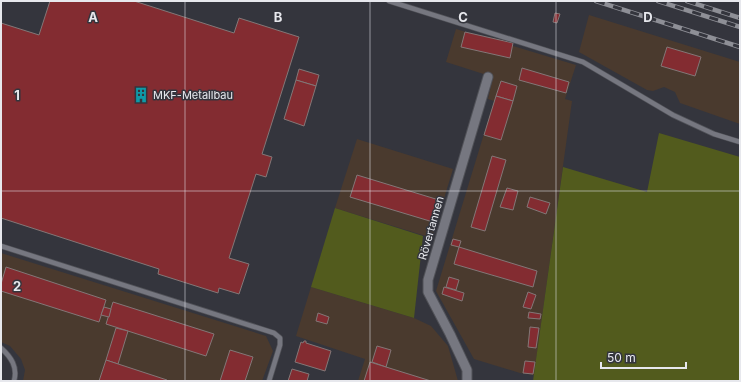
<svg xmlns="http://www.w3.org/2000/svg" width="741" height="382" viewBox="0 0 741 382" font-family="Inter,sans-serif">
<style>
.commercial{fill:#4a3a2e}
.green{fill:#525b1d}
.building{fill:#832c31;stroke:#837777}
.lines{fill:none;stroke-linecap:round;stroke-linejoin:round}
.service-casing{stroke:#515258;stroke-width:6}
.minor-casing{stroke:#515258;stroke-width:11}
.service{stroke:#767780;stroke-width:4.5}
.minor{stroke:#767780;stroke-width:9}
.rail-casing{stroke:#8e8f96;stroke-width:4.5}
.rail{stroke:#34353d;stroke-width:3;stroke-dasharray:9;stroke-linecap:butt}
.grid{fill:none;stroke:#e7e8ed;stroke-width:1;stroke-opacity:0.55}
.labels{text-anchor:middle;stroke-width:3;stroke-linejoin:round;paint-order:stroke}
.poi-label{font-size:11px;fill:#e7e8ed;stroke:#34353d;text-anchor:start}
.street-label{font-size:11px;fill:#e7e8ed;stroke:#34353d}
.grid-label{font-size:13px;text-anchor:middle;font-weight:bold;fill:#e7e8ed;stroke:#34353d;stroke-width:3;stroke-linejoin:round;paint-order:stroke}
</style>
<rect width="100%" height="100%" fill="#34353d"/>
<g class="commercial">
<polygon points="589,15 740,62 740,124 680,103 675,92 664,87 653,91 647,90 579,52"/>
<polygon points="456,29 576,65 565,99 572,101 534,375 520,373 474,359 436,291 494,101 488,99 493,77 446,62"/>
<polygon points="357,139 453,169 432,238 335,208"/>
<polygon points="1,253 266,336 273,351 262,381 23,381 25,370 21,359 10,346 1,342"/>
<polygon points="311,287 414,318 431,326 448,346 458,381 358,381 365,359 296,336"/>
</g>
<g class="green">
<polygon points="659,133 740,157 740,381 533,381 563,167 647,192"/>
<polygon points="335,208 423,236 414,318 311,287"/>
</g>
<g class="building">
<polygon points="50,1 134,1 234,33 239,18 299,37 262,154 272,157 266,177 256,174 229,258 249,264 239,294 219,288 218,293 158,274 159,269 1,218 1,23 39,35"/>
<polygon points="555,13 560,14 557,23 553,22"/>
<polygon points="465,32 513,43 510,58 461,47"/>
<polygon points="667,47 701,57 695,76 661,66"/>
<polygon points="522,68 569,82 566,93 519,80"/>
<polygon points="299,69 319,75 316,86 296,80"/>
<polygon points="296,80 316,86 304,126 284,119"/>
<polygon points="501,81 517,86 513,101 496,96"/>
<polygon points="496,96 513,101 501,140 484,135"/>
<polygon points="492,156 506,160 485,231 471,227"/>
<polygon points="357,175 439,200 433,222 350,197"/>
<polygon points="507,188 518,191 513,210 500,207"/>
<polygon points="530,197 550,203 546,214 527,207"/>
<polygon points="453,239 461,241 459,247 451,245"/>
<polygon points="459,247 537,271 533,287 454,264"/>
<polygon points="6,267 106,300 99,322 1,291 1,284"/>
<polygon points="449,277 459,280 456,290 446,287"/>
<polygon points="444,287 464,293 462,301 442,294"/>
<polygon points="528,292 536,295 531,309 523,307"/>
<polygon points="113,302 214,334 206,356 106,324"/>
<polygon points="104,307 111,309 109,317 101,315"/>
<polygon points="529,312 541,314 540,319 528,318"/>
<polygon points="318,313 329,317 327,324 316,321"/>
<polygon points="530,327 539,328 536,348 528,347"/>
<polygon points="116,328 128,331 118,364 106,360"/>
<polygon points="304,341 306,341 306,343 331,351 325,371 295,362 301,342 303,343"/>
<polygon points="377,346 391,350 386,367 372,362"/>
<polygon points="230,350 253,357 245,381 220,381"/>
<polygon points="106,360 167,380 166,381 99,381"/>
<polygon points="525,361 535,362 533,374 523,373"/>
<polygon points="370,362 386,367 431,381 364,381"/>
<polygon points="292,369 309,374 307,381 288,381"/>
</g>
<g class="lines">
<defs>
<g id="service">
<polyline points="389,1 583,62 673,115 714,134 740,142"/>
<polyline points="1,246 274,333 280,338 280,345 269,381"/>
<path d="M1,348C11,357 18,367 14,381"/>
</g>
<polyline id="minor" points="467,381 467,370 450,334 428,292 428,280 488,77"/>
</defs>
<use href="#service" class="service-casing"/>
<use href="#minor" class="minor-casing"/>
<use href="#service" class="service"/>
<use href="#minor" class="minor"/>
<defs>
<g id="rail">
<polyline points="596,1 740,47"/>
<polyline points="658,1 740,27"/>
<polyline points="687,1 740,18"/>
</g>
</defs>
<use href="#rail" class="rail-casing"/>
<use href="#rail" class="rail"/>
</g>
<path class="grid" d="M185,1V381M370,1V381M556,1V381M1,191H740"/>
<defs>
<symbol id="building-bare" viewBox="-9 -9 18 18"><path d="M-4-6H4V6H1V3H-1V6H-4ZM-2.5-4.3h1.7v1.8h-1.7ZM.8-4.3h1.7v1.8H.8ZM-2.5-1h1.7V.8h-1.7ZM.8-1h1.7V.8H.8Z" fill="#0f9aa8" stroke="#34353d" stroke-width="2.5" paint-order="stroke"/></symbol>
</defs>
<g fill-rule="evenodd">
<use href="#building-bare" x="130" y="84" width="22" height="22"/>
</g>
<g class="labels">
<g class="poi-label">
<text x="153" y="99">MKF-Metallbau</text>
</g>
<g class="street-label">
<text transform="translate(431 228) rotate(-74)" y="4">Rövertannen</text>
</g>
</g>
<g class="grid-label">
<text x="93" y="22">A</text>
<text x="278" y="22">B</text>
<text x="463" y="22">C</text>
<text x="648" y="22">D</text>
<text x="17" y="100">1</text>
<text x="17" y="291">2</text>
</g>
<rect width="741" height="382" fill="none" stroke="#e7e8ed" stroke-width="4"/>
<path d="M601 362v6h85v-6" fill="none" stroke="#e7e8ed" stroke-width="2"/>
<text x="607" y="362" font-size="12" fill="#e7e8ed" stroke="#34353d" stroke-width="3" paint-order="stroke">50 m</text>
</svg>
